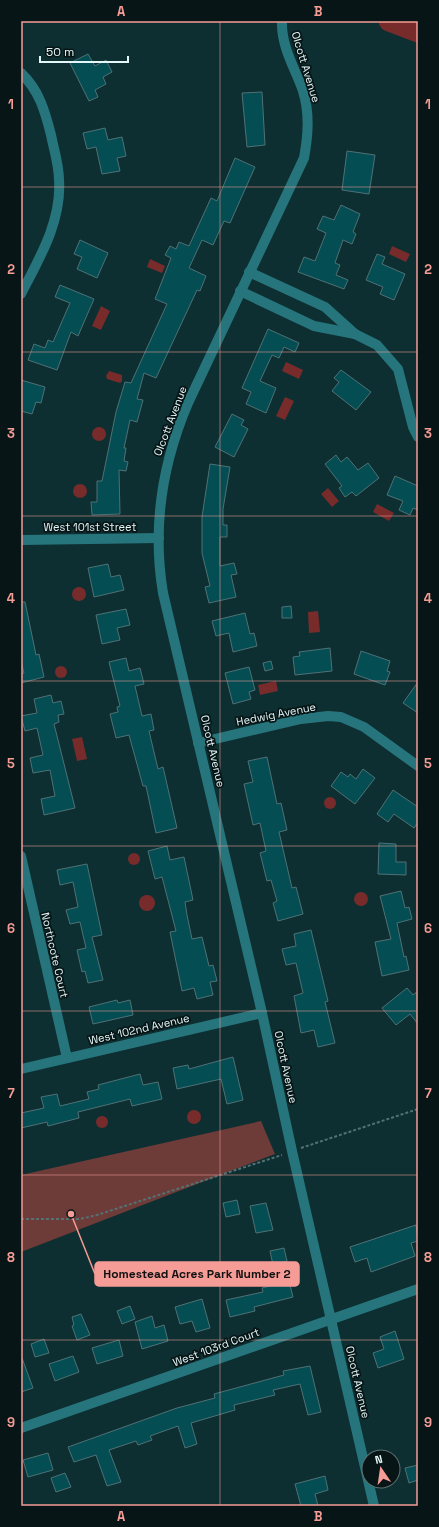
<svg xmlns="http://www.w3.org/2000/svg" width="439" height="1527" viewBox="0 0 439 1527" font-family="'Space Grotesk',sans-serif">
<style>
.green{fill:#6d3b38}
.water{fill:#772c2b}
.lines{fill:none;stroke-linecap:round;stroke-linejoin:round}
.river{stroke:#772c2b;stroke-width:21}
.building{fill:#044d53;stroke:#4f7175}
.path{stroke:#547174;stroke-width:2;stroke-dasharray:3 2;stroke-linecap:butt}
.minor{stroke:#27757c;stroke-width:10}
.grid{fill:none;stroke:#f59c96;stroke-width:1;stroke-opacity:0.55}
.labels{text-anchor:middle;stroke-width:3.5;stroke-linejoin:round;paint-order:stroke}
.street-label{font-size:11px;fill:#e3f6f8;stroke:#071516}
.leader{fill:none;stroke:#f59c96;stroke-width:1.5}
.callout-dot{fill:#f59c96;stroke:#071516;stroke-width:1.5}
.callout{fill:#f59c96;stroke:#f59c96;stroke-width:1.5}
.callout-label{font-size:12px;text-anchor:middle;font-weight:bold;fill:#111}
.neatline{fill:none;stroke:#f59c96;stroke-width:1.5}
.grid-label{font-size:13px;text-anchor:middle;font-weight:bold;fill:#f59c96}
</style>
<rect width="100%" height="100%" fill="#0d2f32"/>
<polygon class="green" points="261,1121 275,1154 21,1252 21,1175"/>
<g class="water">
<polygon points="392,246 410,254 406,262 389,254"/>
<polygon points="150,259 165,266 162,273 147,267"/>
<polygon points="101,306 110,311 101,330 92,326"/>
<polygon points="286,362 303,370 299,379 282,371"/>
<polygon points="109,371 122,375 122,381 120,383 107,379 106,376"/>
<polygon points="285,397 294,401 285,420 276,416"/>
<circle cx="99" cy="434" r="7"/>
<circle cx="80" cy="491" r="7"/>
<polygon points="328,488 339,501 332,507 321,494"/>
<polygon points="377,504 394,513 389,521 373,512"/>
<circle cx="79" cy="594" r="7"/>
<polygon points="318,611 320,632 309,633 308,612"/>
<circle cx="61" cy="672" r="6"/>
<polygon points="276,681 278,691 260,695 258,685"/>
<polygon points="82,737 87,759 77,761 72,739"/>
<circle cx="330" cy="803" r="6"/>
<circle cx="134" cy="859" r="6"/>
<circle cx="361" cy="899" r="7"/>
<circle cx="147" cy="903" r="8"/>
<circle cx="194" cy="1117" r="7"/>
<circle cx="102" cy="1122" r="6"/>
</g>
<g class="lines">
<polyline class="river" points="389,21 418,32"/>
</g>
<g class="building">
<polygon points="88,54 95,66 106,60 112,72 103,77 106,84 95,90 98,97 89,101 70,63"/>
<polygon points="262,92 265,145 247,147 242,93"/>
<polygon points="105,128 108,140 122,137 126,156 117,158 120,171 102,174 96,147 87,149 83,133"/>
<polygon points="347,151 375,155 369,194 342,190"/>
<polygon points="235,158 255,167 230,223 224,221 213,245 202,240 189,268 206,276 200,291 197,290 156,378 144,373 137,399 143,400 137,422 130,420 124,448 126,448 124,461 128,462 126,471 119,470 120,514 92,515 91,502 97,502 97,481 102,481 116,412 125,382 131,383 167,304 155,299 171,258 165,255 170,246 176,249 179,242 189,246 211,198 217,201"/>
<polygon points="341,205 360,214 353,232 356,234 352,244 343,240 335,263 340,265 336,275 348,280 344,289 298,272 304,257 315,261 326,233 317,229 323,216 334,220"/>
<polygon points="80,240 108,253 97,278 77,269 82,257 74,254"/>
<polygon points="377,254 385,257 382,264 405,274 394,300 380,294 383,287 366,280"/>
<polygon points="60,285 94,299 78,336 71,332 57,370 28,360 34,344 45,348 48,340 53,342 70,303 55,297"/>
<polygon points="268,329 299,343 295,352 284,347 279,358 272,355 260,381 276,388 266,413 246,404 251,392 242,388"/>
<polygon points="341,370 371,392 356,410 332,391 339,382 334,378"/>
<polygon points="21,380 45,387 41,403 36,402 32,414 21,411"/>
<polygon points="232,414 244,420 241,425 248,429 234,457 215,447"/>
<polygon points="336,455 341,462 347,457 358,470 368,463 379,478 356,496 352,492 345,497 339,488 342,486 325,464"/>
<polygon points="210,464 230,467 223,509 223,525 227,525 227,537 220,537 220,566 234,563 237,574 231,575 236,597 209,603 205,587 210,586 202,553 202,517"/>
<polygon points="395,476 418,486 418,510 413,508 410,515 399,510 403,501 387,495"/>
<polygon points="108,564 111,577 120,575 124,590 94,597 88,568"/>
<polygon points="21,602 25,602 36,655 39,654 44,677 21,683 21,674 24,673 21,661"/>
<polygon points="291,606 292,618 282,618 282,607"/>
<polygon points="126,609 130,625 117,628 120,640 102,644 96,615"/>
<polygon points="245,613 250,634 254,633 257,646 233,652 229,633 216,636 212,621"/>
<polygon points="330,648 332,671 295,675 293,657 300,656 299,652"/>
<polygon points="361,651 390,661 387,671 390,672 385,685 354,674"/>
<polygon points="126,658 129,671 140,668 144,684 135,686 142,716 151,714 154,730 149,731 158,769 163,767 177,828 156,833 146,786 143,786 129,735 116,738 110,714 118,712 117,707 120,706 109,662"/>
<polygon points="271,661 273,669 265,671 263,663"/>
<polygon points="249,667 255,690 249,692 251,699 233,704 225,673"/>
<polygon points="418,682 418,713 403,703"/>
<polygon points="51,695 53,703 61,701 64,714 58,715 59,722 54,724 75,808 44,815 41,799 55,796 50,770 33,773 30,758 43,755 37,728 25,731 21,716 37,713 34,699"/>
<polygon points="267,757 277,804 281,803 287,830 279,832 292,888 296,887 303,914 278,921 273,903 277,901 271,880 267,881 260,853 266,851 260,823 253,825 244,784 253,782 248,761"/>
<polygon points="363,769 375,778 355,804 331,786 341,772 348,777 350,774 356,779"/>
<polygon points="393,790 418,807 418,822 414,828 394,814 388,822 377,814"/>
<polygon points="379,843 396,844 396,862 406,862 406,875 378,874"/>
<polygon points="167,846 170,860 184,857 193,900 185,902 187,915 192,939 202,937 209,966 213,965 217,981 210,982 213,995 197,999 194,988 182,991 170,932 176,931 162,877 155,879 148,851"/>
<polygon points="87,864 102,935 92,937 103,980 88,983 85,971 82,972 77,950 86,948 80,922 70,924 66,910 78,907 73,882 60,885 57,870"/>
<polygon points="401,891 405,908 409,907 412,919 397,923 404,957 406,956 409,970 382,976 375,942 391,939 380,896"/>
<polygon points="311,930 328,1001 325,1002 335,1043 318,1047 314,1030 301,1033 294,996 303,993 296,963 286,965 282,949 296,946 294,934"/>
<polygon points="407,988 413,995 418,991 418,1024 410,1014 396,1025 382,1008"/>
<polygon points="117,1000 118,1003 130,1000 133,1015 93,1024 89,1007"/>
<polygon points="233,1057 243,1100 227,1104 221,1079 177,1089 173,1068 188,1065 189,1069"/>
<polygon points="140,1074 143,1085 158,1082 162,1099 132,1106 130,1099 78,1112 79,1118 48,1126 47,1122 21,1128 21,1113 44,1108 41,1097 57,1094 60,1106 89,1099 87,1092 99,1089 98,1085"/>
<polygon points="237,1200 240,1214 226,1217 223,1203"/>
<polygon points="266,1203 273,1230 256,1233 250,1206"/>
<polygon points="416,1225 418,1241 411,1243 415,1256 371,1272 367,1258 355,1262 350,1247"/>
<polygon points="284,1248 287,1261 273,1265 270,1251"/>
<polygon points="289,1281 293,1297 254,1307 255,1311 230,1317 226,1300 263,1292 262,1288"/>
<polygon points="202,1299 210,1328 196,1332 192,1321 180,1324 175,1307"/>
<polygon points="130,1306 135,1319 122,1324 117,1311"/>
<polygon points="81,1314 90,1335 77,1340 72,1326 74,1325 72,1317"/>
<polygon points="152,1316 155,1328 164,1325 168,1341 142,1349 135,1322"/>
<polygon points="395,1331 404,1359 378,1368 373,1353 384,1349 380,1337"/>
<polygon points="44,1339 49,1353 35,1357 31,1344"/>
<polygon points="119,1340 123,1356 97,1364 92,1348"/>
<polygon points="73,1356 79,1372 55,1381 49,1364"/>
<polygon points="22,1358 33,1388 21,1392 21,1359"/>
<polygon points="310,1366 321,1412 308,1415 300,1384 273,1390 275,1395 234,1405 235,1410 191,1423 197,1444 185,1448 178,1426 150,1436 152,1440 138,1445 136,1441 109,1450 121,1482 107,1486 96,1455 74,1462 68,1447 177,1408 215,1398 214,1394 284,1375 283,1371"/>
<polygon points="48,1453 53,1470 28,1477 23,1460"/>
<polygon points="418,1465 418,1480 409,1483 405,1468"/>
<polygon points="65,1473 71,1487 56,1492 51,1478"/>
<polygon points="325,1476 328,1490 315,1494 318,1506 301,1506 295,1484"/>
</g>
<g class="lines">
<g class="path">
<polyline points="301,1148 418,1109"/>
<polyline points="21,1219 80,1219 97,1215 282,1155"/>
</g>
<g class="minor">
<path d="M282,21C281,47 295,68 303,91C310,114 308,136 304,158L188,403C162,464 152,527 163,593L262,1013L292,1151L374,1506"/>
<path d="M21,73C39,90 45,111 51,135C54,150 59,165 59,180C62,221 39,259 21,294"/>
<polyline points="249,272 325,307 355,334"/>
<polyline points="240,291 314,326 355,334 377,345 398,369 413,427 418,437"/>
<polyline points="21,540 159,538"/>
<polyline points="198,743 301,719 328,716 341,717 364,727 418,766"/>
<polyline points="21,856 67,1058"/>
<polyline points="21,1069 262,1013"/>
<polyline points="21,1428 418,1289"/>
</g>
</g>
<path class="grid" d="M220,21V1506M21,187H418M21,352H418M21,516H418M21,681H418M21,846H418M21,1011H418M21,1175H418M21,1340H418"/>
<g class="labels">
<g class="street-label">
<text transform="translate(306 67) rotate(73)" y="4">Olcott Avenue</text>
<text transform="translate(170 421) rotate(-69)" y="4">Olcott Avenue</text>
<text x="90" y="531">West 101st Street</text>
<text transform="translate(276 714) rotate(-11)" y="4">Hedwig Avenue</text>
<text transform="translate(213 751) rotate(77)" y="4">Olcott Avenue</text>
<text transform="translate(55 955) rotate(77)" y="4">Northcote Court</text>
<text transform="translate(139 1029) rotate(-13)" y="4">West 102nd Avenue</text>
<text transform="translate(286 1067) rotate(78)" y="4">Olcott Avenue</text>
<text transform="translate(216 1347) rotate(-20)" y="4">West 103rd Court</text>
<text transform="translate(358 1382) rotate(77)" y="4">Olcott Avenue</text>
</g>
</g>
<path class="leader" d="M71 1214L95 1274"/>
<circle class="callout-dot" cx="71" cy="1214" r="4"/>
<rect class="callout" x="95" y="1262" width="204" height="24" rx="4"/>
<g class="callout-label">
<text x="197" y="1278">Homestead Acres Park Number 2</text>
</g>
<rect width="439" height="1527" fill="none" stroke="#071516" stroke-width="44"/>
<g transform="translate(381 1469) rotate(347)"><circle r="19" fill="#071516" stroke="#5f6f70"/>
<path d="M0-3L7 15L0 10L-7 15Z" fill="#f59c96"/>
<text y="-6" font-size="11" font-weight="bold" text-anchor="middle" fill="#e3f6f8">N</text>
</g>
<path d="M40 56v6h88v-6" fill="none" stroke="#e3f6f8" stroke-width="2"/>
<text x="46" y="56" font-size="12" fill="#e3f6f8" stroke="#071516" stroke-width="3" paint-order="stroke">50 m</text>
<rect x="22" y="22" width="395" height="1483" class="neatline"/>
<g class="grid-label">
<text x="121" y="16">A</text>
<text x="318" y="16">B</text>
<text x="11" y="109">1</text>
<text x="428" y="109">1</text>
<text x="11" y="274">2</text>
<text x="428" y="274">2</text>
<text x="11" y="438">3</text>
<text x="428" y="438">3</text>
<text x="11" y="603">4</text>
<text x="428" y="603">4</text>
<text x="11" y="768">5</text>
<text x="428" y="768">5</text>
<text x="11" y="933">6</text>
<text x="428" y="933">6</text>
<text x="11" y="1098">7</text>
<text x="428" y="1098">7</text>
<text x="11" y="1262">8</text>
<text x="428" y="1262">8</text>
<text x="11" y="1427">9</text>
<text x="428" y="1427">9</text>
<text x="121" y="1521">A</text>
<text x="318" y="1521">B</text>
</g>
</svg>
